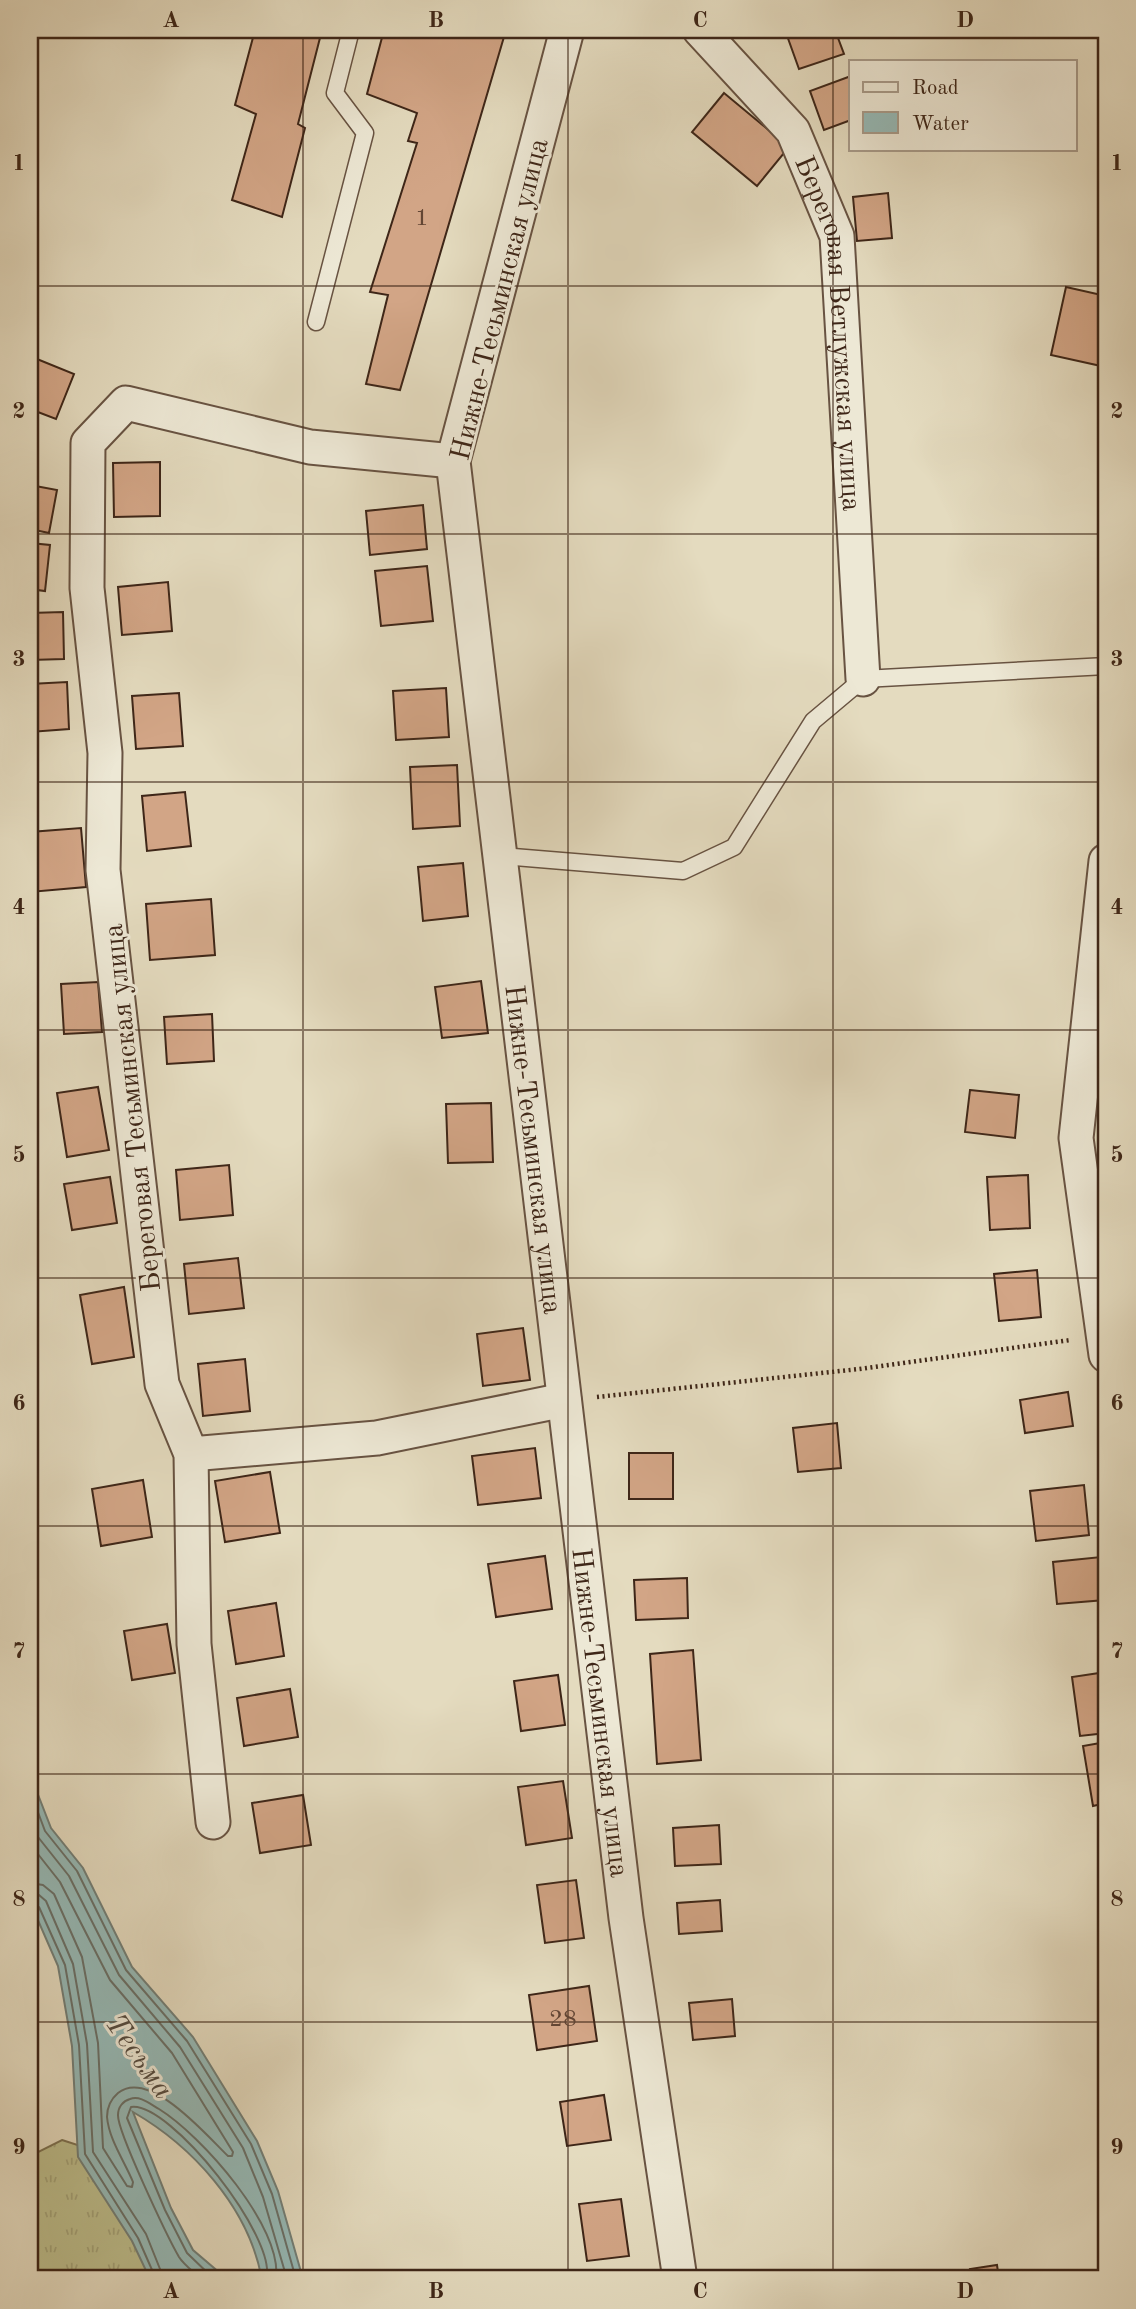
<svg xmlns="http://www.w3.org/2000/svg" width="1136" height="2309" viewBox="0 0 1136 2309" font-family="'Old Standard TT',serif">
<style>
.grass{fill:url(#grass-tufts);stroke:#7d7252;stroke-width:2}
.water{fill:#96bab7;stroke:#737f77;stroke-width:2}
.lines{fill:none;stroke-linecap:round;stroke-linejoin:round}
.shore{stroke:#6a7068;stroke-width:2}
.building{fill:#d2a586;stroke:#3e2618;stroke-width:2}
.service-casing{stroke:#685342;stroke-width:19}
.minor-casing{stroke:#685342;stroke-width:37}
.path{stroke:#3e2618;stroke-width:4.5;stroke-dasharray:2 3.5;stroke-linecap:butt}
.service{stroke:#ede8d5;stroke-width:16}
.minor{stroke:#ede8d5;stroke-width:33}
.grid{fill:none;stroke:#3e2618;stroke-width:2;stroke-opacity:0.55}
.labels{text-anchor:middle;stroke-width:6;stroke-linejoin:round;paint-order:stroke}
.number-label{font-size:24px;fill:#634634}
.street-label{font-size:28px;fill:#3e2618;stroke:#ede8d5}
.water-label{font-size:30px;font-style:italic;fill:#544b40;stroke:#ede8d5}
.neatline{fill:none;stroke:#3e2618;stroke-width:2.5}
.grid-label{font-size:23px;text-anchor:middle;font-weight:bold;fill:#3e2618}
</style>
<defs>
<pattern id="grass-tufts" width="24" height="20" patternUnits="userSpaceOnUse" patternTransform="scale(1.75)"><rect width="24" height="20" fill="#bcbd8c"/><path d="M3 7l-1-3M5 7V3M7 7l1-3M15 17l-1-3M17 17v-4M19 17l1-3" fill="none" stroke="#a3a278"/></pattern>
</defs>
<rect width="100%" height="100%" fill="#e4dbbf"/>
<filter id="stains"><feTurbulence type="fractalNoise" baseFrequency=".00286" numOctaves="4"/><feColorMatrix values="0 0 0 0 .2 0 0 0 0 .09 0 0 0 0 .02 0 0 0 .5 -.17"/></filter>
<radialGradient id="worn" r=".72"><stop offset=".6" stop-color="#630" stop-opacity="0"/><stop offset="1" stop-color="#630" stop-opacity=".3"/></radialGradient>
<polygon class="grass" points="62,2140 87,2148 163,2279 30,2279 30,2156"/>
<path class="water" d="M30,1752L37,1792L51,1828L83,1868L132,1967L193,2037L257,2141L278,2191L303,2279H254L261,2275C247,2206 192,2146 133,2112L171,2208L193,2250L227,2279H150L132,2241L78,2157L72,2046L58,1966L30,1902Z"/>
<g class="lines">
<g class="shore">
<polyline points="30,1791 45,1831 77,1871 126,1970 187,2041 251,2144 272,2194 296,2279"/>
<polyline points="30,1817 38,1837 69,1876 119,1975 180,2047 243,2148 263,2197 287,2279"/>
<path d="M30,1844L60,1882L110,1980L172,2053L233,2152L232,2156H228C207,2136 150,2068 118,2093C111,2099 107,2108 107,2117C109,2140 125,2162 133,2182L132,2187L127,2186L103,2148L98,2043L82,1957L54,1894L43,1885L30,1883"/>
<polyline points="30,1893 39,1895 46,1901 73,1964 87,2044 93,2152 146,2234 164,2279"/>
<polyline points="30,1902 39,1907 65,1965 79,2045 85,2154 138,2238 156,2279"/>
<path d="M201,2279C194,2272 184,2265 179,2257C168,2238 117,2131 118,2115C118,2107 123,2101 130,2099C140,2095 150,2104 159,2109C201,2135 283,2227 276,2279"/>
<path d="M214,2279L187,2253L165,2210L127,2118L131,2107C170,2101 279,2240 266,2279"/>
</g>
</g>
<g class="building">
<polygon points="255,30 322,30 298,124 305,128 282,217 232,200 256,114 235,105"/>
<polygon points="384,30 506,30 400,390 366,384 388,295 370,292 417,143 408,141 417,113 367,94"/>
<polygon points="785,30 835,30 844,54 799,69"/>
<polygon points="851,76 851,120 824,130 810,91"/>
<polygon points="724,93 789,147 757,186 692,132"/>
<polygon points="888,193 892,238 857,241 853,197"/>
<polygon points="1066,287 1106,296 1106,341 1101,366 1051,355"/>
<polygon points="32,357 74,374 56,419 30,409"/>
<polygon points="160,462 160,516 114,517 113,463"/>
<polygon points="30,485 57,490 49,533 30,529"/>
<polygon points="423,505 427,549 370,555 366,511"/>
<polygon points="30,543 50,545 45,591 30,589"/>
<polygon points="427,566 433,621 381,626 375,571"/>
<polygon points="168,582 172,631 122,635 118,587"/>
<polygon points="63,612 64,659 30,660 30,613"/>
<polygon points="67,682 69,729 30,732 30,684"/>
<polygon points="446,688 449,737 396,740 393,691"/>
<polygon points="179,693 183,746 136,749 132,696"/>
<polygon points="457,765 460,826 413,829 410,767"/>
<polygon points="185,792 191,846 147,851 142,796"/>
<polygon points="81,828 86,887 30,892 30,832"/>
<polygon points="463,863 468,916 423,921 418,867"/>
<polygon points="211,899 215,955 150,960 146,904"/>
<polygon points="481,981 488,1033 442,1038 435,987"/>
<polygon points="98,982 102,1032 64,1034 61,984"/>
<polygon points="212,1014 214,1061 167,1064 164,1017"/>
<polygon points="98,1087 109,1150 67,1157 57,1093"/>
<polygon points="970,1090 1019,1095 1015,1138 965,1132"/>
<polygon points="491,1103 493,1162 448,1163 446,1104"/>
<polygon points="229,1165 233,1215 180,1220 176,1170"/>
<polygon points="1028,1175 1030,1228 990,1230 987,1177"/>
<polygon points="110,1177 117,1223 72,1230 64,1184"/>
<polygon points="238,1258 244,1308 189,1314 184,1264"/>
<polygon points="1037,1270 1041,1317 999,1321 994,1274"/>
<polygon points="124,1287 134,1357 92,1364 80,1295"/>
<polygon points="523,1328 530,1380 483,1386 477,1334"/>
<polygon points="245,1359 250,1411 203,1416 198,1364"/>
<polygon points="1068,1392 1073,1426 1025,1433 1020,1400"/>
<polygon points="837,1423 841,1468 798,1472 793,1428"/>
<polygon points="535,1448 541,1498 478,1505 472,1456"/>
<rect x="629" y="1453" width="44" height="46"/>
<polygon points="270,1472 280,1533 225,1542 215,1481"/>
<polygon points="143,1480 152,1537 101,1546 92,1489"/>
<polygon points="1084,1485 1089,1535 1036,1541 1030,1491"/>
<polygon points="545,1556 552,1609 496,1617 488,1564"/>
<polygon points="1101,1557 1105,1600 1057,1604 1053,1562"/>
<polygon points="687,1578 688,1618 636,1620 634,1580"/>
<polygon points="276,1603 284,1656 236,1664 228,1611"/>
<polygon points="167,1624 175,1673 132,1680 124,1631"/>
<polygon points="693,1650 701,1760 657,1764 650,1654"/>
<polygon points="1106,1672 1106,1733 1080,1736 1072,1677"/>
<polygon points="558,1675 565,1725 521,1731 514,1681"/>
<polygon points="290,1689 298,1737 244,1746 237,1698"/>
<polygon points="1106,1742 1106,1803 1093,1806 1083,1746"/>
<polygon points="563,1781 572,1838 526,1845 518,1787"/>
<polygon points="303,1795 311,1845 260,1853 252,1803"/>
<polygon points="719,1825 721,1864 675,1866 673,1828"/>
<polygon points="1102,1848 1106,1848 1106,1873"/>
<polygon points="576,1880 584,1938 545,1943 537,1885"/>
<polygon points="720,1900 722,1931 679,1934 677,1903"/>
<polygon points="589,1986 597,2041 537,2050 529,1995"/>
<polygon points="732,1999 735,2036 693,2040 689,2003"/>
<polygon points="604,2095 611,2140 567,2146 560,2102"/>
<polygon points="621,2199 629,2256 587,2261 579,2204"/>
<polygon points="997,2265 999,2279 972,2279 970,2269"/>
<polygon points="766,2273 767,2279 730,2279 729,2277"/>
</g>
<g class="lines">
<defs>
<g id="service">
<polyline points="316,322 365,133 335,93 351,30"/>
<polyline points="501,856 683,871 734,847 813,721 863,679 1106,666"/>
</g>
<g id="minor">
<path id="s1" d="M567,30L453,461L626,1918L680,2279"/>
<path id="s2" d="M700,30L793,131L837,236L863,679"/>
<polyline points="1106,861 1076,1138 1106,1355"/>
<polyline points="191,1454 377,1438 564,1400"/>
<polyline points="213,1822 194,1644 191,1454 162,1384 103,870 105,753 87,588 88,443 126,403 310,447 453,461"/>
</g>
</defs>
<use href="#service" class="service-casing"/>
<use href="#minor" class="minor-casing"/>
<polyline class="path" points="597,1397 859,1369 1071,1340"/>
<use href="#service" class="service"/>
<use href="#minor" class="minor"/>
</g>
<path class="grid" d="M303,30V2279M568,30V2279M833,30V2279M30,286H1106M30,534H1106M30,782H1106M30,1030H1106M30,1278H1106M30,1526H1106M30,1774H1106M30,2022H1106"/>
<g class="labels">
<g class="number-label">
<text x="422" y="225">1</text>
<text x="563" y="2026">28</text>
</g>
<g class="street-label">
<text transform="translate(498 299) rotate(-76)" y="10">Нижне-Тесьминская улица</text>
<text dy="10" stroke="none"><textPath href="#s2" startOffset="346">Береговая Ветлужская улица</textPath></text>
<text transform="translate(131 1108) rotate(-96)" y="10">Береговая Тесьминская улица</text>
<text dy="10" stroke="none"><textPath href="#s1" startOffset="1139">Нижне-Тесьминская улица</textPath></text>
<text dy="10" stroke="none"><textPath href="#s1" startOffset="1706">Нижне-Тесьминская улица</textPath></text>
</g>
<g class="water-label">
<text transform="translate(140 2056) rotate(55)" y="10">Тесьма</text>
</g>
</g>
<rect width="1136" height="2309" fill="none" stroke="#e4dbbf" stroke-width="77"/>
<rect x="849" y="60" width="228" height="91" fill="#ede8d5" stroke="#a79a89" stroke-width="2"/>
<rect x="863" y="82" width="35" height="10" fill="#ede8d5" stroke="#a79a89" stroke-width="2"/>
<text x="912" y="94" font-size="21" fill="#3e2618">Road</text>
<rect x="863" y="112" width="35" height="21" fill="#96bab7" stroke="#a79a89" stroke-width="2"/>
<text x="912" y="130" font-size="21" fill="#3e2618">Water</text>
<rect x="38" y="38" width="1060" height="2232" class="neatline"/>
<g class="grid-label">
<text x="171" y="27">A</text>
<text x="436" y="27">B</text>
<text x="700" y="27">C</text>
<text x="965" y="27">D</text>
<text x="19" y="170">1</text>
<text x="1117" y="170">1</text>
<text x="19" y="418">2</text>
<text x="1117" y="418">2</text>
<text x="19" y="666">3</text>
<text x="1117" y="666">3</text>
<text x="19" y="914">4</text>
<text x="1117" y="914">4</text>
<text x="19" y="1162">5</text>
<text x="1117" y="1162">5</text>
<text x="19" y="1410">6</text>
<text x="1117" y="1410">6</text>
<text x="19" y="1658">7</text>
<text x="1117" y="1658">7</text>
<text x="19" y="1906">8</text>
<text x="1117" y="1906">8</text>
<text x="19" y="2154">9</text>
<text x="1117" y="2154">9</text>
<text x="171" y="2298">A</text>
<text x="436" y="2298">B</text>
<text x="700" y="2298">C</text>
<text x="965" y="2298">D</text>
</g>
<rect width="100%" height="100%" filter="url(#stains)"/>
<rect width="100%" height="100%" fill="url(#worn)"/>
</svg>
